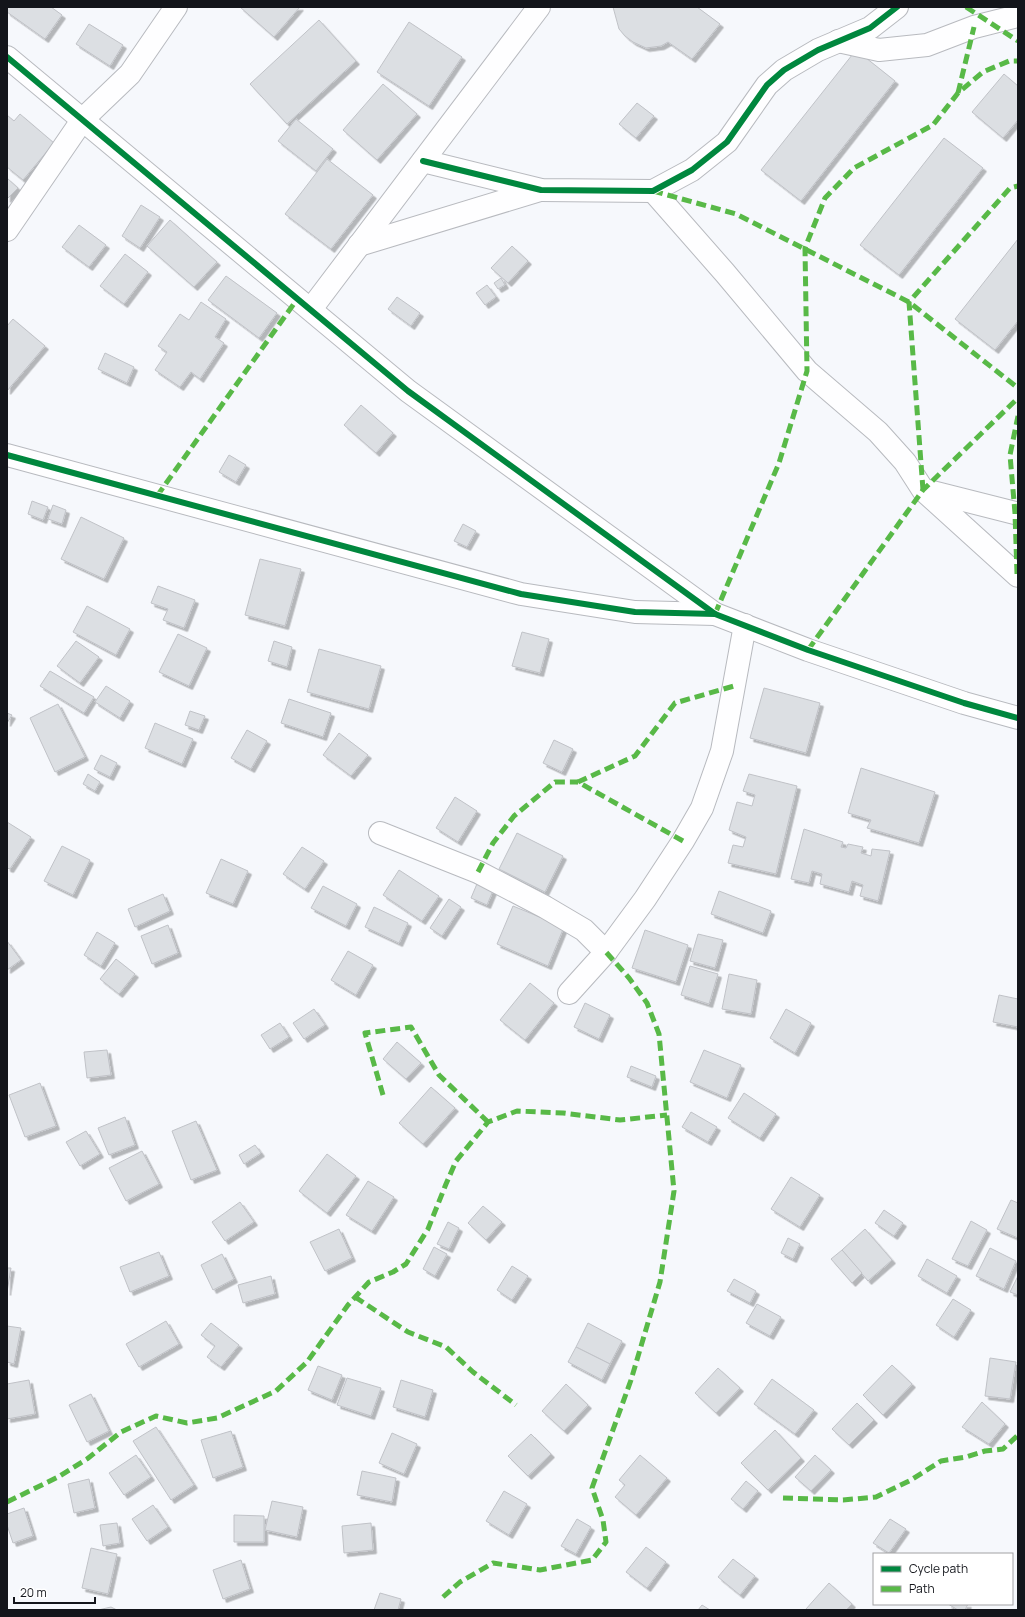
<svg xmlns="http://www.w3.org/2000/svg" width="1025" height="1617" viewBox="0 0 1025 1617" font-family="Manrope,sans-serif">
<style>
.building{fill:#dcdfe3;stroke:#c0c2c7;filter:url(#shadow)}
.lines{fill:none;stroke-linecap:round;stroke-linejoin:round}
.street-casing{stroke:#b8babf;stroke-width:24}
.secondary-casing{stroke:#b8babf;stroke-width:24}
.street{stroke:#fefeff;stroke-width:22}
.secondary{stroke:#fefeff;stroke-width:22}
.quiet{stroke:#58b947;stroke-width:5;stroke-dasharray:10 5;stroke-linecap:butt}
.cycleway-casing{stroke:#fff;stroke-width:8}
.cycleway{stroke:#00873e;stroke-width:6}
</style>
<defs>
<filter id="shadow"><feDropShadow dx="3.5" dy="3.5" stdDeviation="0" flood-color="#0004"/></filter>
</defs>
<rect width="100%" height="100%" fill="#f6f8fc"/>
<g class="building">
<polygon points="7,7 51,7 62,15 45,39 7,12"/>
<polygon points="240,7 300,7 274,37"/>
<polygon points="613,7 697,7 720,24 692,59 668,42 661,46 646,48 633,42 625,36 619,29"/>
<polygon points="319,20 356,61 287,124 250,84"/>
<polygon points="409,22 462,57 429,106 377,72"/>
<polygon points="89,24 123,45 110,66 76,44"/>
<polygon points="856,50 895,81 801,201 761,170"/>
<polygon points="1004,74 1018,86 1018,120 1003,138 972,112"/>
<polygon points="383,84 417,114 377,160 343,130"/>
<polygon points="637,103 654,116 636,138 619,124"/>
<polygon points="20,114 54,143 23,180 7,167 7,115 14,121"/>
<polygon points="296,119 333,149 316,171 278,141"/>
<polygon points="944,138 983,168 899,275 860,245"/>
<polygon points="327,159 373,195 331,249 285,214"/>
<polygon points="7,178 18,188 7,199"/>
<polygon points="141,205 160,217 140,248 122,236"/>
<polygon points="170,220 217,262 194,287 147,246"/>
<polygon points="79,225 106,245 89,267 62,247"/>
<polygon points="1018,239 1018,321 995,350 955,319"/>
<polygon points="512,246 528,261 508,283 491,268"/>
<polygon points="125,254 148,272 124,304 100,286"/>
<polygon points="226,276 277,313 259,338 208,300"/>
<polygon points="501,278 505,285 498,289 494,283"/>
<polygon points="487,285 496,297 485,305 476,293"/>
<polygon points="397,297 420,313 411,326 388,309"/>
<polygon points="201,302 226,319 215,337 224,343 200,379 191,372 180,387 155,370 167,352 158,346 180,314 189,320"/>
<polygon points="13,319 45,346 7,391 7,326"/>
<polygon points="105,353 134,367 127,383 98,369"/>
<polygon points="361,405 393,433 376,453 344,425"/>
<polygon points="229,455 246,465 236,482 219,472"/>
<polygon points="32,501 48,507 43,520 28,514"/>
<polygon points="53,505 66,510 62,524 48,519"/>
<polygon points="81,517 124,538 104,579 61,559"/>
<polygon points="463,524 476,531 467,547 454,541"/>
<polygon points="260,559 301,569 285,626 245,615"/>
<polygon points="158,586 195,600 184,628 163,620 168,609 151,603"/>
<polygon points="87,606 130,629 116,655 73,632"/>
<polygon points="522,632 549,639 540,673 512,666"/>
<polygon points="178,634 207,648 189,686 159,672"/>
<polygon points="76,641 99,657 80,683 57,666"/>
<polygon points="274,641 292,647 287,667 268,661"/>
<polygon points="319,649 381,666 369,709 307,692"/>
<polygon points="50,671 94,697 84,713 40,686"/>
<polygon points="106,686 130,701 120,718 95,702"/>
<polygon points="764,688 820,703 806,753 750,738"/>
<polygon points="289,699 331,713 323,737 281,723"/>
<polygon points="58,704 85,757 55,772 30,718"/>
<polygon points="190,711 205,716 199,730 185,725"/>
<polygon points="7,713 12,715 7,723"/>
<polygon points="155,723 193,739 182,764 145,748"/>
<polygon points="247,730 267,741 251,769 231,758"/>
<polygon points="339,733 368,755 351,776 323,755"/>
<polygon points="554,740 573,749 562,772 543,763"/>
<polygon points="101,755 117,763 110,777 94,769"/>
<polygon points="861,768 935,792 919,843 867,828 871,820 848,813"/>
<polygon points="88,774 100,782 95,791 83,784"/>
<polygon points="749,774 797,786 776,874 728,863 733,845 743,847 746,837 729,830 737,802 752,806 755,795 743,791"/>
<polygon points="455,797 477,811 458,842 436,828"/>
<polygon points="7,822 31,837 10,869 7,868"/>
<polygon points="804,829 843,842 841,847 846,848 848,844 863,847 861,853 871,856 872,849 890,851 878,901 860,896 863,885 852,881 849,892 820,884 822,874 812,871 809,883 791,879"/>
<polygon points="517,833 563,856 545,892 499,869"/>
<polygon points="62,846 90,860 73,895 44,881"/>
<polygon points="302,847 324,861 305,889 283,874"/>
<polygon points="221,859 248,871 233,904 206,893"/>
<polygon points="399,870 439,896 422,921 383,895"/>
<polygon points="479,879 495,886 487,905 471,898"/>
<polygon points="323,886 357,904 346,926 311,908"/>
<polygon points="719,891 771,911 763,933 711,914"/>
<polygon points="163,894 170,911 135,927 128,909"/>
<polygon points="449,899 461,907 442,936 430,928"/>
<polygon points="513,906 564,927 548,966 497,944"/>
<polygon points="374,907 408,923 399,943 365,927"/>
<polygon points="168,925 178,953 152,964 141,936"/>
<polygon points="645,930 688,945 676,982 632,968"/>
<polygon points="97,932 115,943 101,966 84,955"/>
<polygon points="698,934 723,940 715,968 690,961"/>
<polygon points="7,941 21,960 7,970"/>
<polygon points="348,951 373,965 356,995 331,980"/>
<polygon points="116,959 135,974 119,994 100,979"/>
<polygon points="690,966 718,974 709,1004 681,995"/>
<polygon points="729,974 757,980 751,1014 722,1009"/>
<polygon points="530,983 554,1003 525,1040 500,1020"/>
<polygon points="999,995 1018,999 1018,1027 993,1022"/>
<polygon points="585,1003 610,1015 599,1039 574,1027"/>
<polygon points="314,1009 325,1025 304,1039 293,1023"/>
<polygon points="786,1009 811,1023 795,1053 770,1038"/>
<polygon points="280,1023 289,1037 270,1049 261,1035"/>
<polygon points="397,1042 421,1063 406,1079 383,1059"/>
<polygon points="107,1050 111,1075 87,1078 84,1052"/>
<polygon points="704,1050 741,1065 727,1098 690,1082"/>
<polygon points="631,1066 656,1076 652,1087 627,1077"/>
<polygon points="40,1083 56,1126 25,1137 9,1095"/>
<polygon points="431,1087 455,1108 423,1144 399,1123"/>
<polygon points="744,1093 776,1114 760,1138 728,1118"/>
<polygon points="691,1112 717,1127 708,1142 682,1127"/>
<polygon points="125,1117 135,1145 109,1155 98,1128"/>
<polygon points="196,1121 217,1170 191,1180 172,1131"/>
<polygon points="86,1131 100,1154 80,1166 66,1142"/>
<polygon points="255,1145 261,1153 244,1164 239,1155"/>
<polygon points="142,1151 159,1184 126,1201 109,1168"/>
<polygon points="327,1154 356,1176 327,1213 299,1191"/>
<polygon points="791,1177 820,1195 800,1227 771,1209"/>
<polygon points="368,1181 394,1197 372,1231 346,1215"/>
<polygon points="1011,1200 1018,1203 1018,1238 997,1229"/>
<polygon points="240,1202 254,1222 225,1241 212,1222"/>
<polygon points="483,1206 502,1222 486,1240 468,1223"/>
<polygon points="884,1210 903,1223 894,1236 875,1223"/>
<polygon points="971,1221 987,1230 968,1266 952,1259"/>
<polygon points="448,1222 459,1228 449,1249 437,1244"/>
<polygon points="339,1229 352,1258 325,1271 310,1242"/>
<polygon points="865,1229 892,1260 868,1281 842,1250"/>
<polygon points="788,1238 800,1244 793,1259 781,1253"/>
<polygon points="434,1247 447,1254 435,1276 423,1269"/>
<polygon points="990,1248 1016,1261 1004,1289 976,1276"/>
<polygon points="842,1250 862,1273 852,1283 831,1259"/>
<polygon points="159,1252 169,1276 130,1292 120,1267"/>
<polygon points="222,1254 234,1279 213,1290 201,1265"/>
<polygon points="927,1259 957,1276 947,1293 918,1276"/>
<polygon points="512,1266 528,1276 512,1300 497,1290"/>
<polygon points="7,1268 11,1268 7,1292"/>
<polygon points="271,1276 275,1294 243,1303 238,1285"/>
<polygon points="1018,1276 1018,1295 1010,1292"/>
<polygon points="734,1279 756,1291 750,1303 727,1291"/>
<polygon points="953,1299 971,1310 954,1337 936,1325"/>
<polygon points="757,1304 781,1317 770,1336 746,1323"/>
<polygon points="166,1321 179,1344 139,1367 126,1344"/>
<polygon points="211,1323 239,1345 221,1367 207,1357 215,1346 201,1335"/>
<polygon points="588,1323 622,1341 610,1364 576,1347"/>
<polygon points="7,1326 21,1328 14,1364 7,1362"/>
<polygon points="576,1347 610,1364 602,1380 568,1362"/>
<polygon points="990,1358 1016,1362 1010,1399 985,1396"/>
<polygon points="892,1365 912,1384 883,1415 863,1395"/>
<polygon points="318,1366 342,1375 332,1400 308,1390"/>
<polygon points="718,1368 740,1388 716,1413 695,1393"/>
<polygon points="347,1378 381,1388 371,1416 337,1405"/>
<polygon points="772,1379 814,1410 795,1434 754,1404"/>
<polygon points="29,1380 35,1414 7,1419 7,1384"/>
<polygon points="401,1380 433,1390 425,1417 393,1407"/>
<polygon points="566,1384 588,1405 564,1431 542,1411"/>
<polygon points="91,1394 109,1431 87,1442 69,1405"/>
<polygon points="982,1402 1005,1424 989,1444 962,1427"/>
<polygon points="857,1403 874,1420 849,1445 832,1429"/>
<polygon points="156,1427 194,1485 171,1500 133,1441"/>
<polygon points="775,1430 801,1458 768,1490 741,1463"/>
<polygon points="231,1431 243,1467 213,1478 201,1440"/>
<polygon points="392,1433 417,1444 404,1474 379,1463"/>
<polygon points="531,1434 551,1454 528,1476 508,1456"/>
<polygon points="136,1455 151,1477 124,1495 109,1473"/>
<polygon points="640,1455 667,1478 636,1515 615,1497 625,1485 619,1480"/>
<polygon points="815,1455 831,1470 811,1491 795,1477"/>
<polygon points="362,1471 396,1478 392,1502 357,1495"/>
<polygon points="89,1479 95,1508 74,1513 68,1484"/>
<polygon points="746,1481 758,1491 743,1509 731,1499"/>
<polygon points="504,1491 527,1504 509,1535 486,1521"/>
<polygon points="272,1501 303,1507 297,1537 265,1530"/>
<polygon points="153,1505 168,1527 147,1541 132,1519"/>
<polygon points="24,1508 33,1536 13,1543 7,1525 7,1514"/>
<polygon points="234,1515 264,1516 264,1542 234,1542"/>
<polygon points="577,1519 591,1527 576,1554 561,1546"/>
<polygon points="890,1519 906,1529 889,1553 873,1543"/>
<polygon points="117,1523 120,1543 103,1546 100,1525"/>
<polygon points="371,1523 373,1550 344,1553 342,1526"/>
<polygon points="646,1547 666,1562 647,1588 626,1572"/>
<polygon points="91,1548 117,1554 108,1594 82,1588"/>
<polygon points="733,1559 755,1576 740,1595 718,1577"/>
<polygon points="241,1560 250,1589 223,1599 213,1570"/>
<polygon points="829,1583 852,1604 846,1610 807,1610 806,1609"/>
<polygon points="380,1593 401,1599 398,1610 374,1610"/>
<polygon points="948,1604 968,1604 965,1610 958,1610"/>
<polygon points="702,1605 710,1610 698,1610"/>
<polygon points="111,1607 117,1610 98,1610"/>
</g>
<g class="lines">
<defs>
<g id="street">
<polyline points="838,41 879,50 927,45 974,27 1018,16"/>
<polyline points="423,161 541,190 653,191 692,170 727,142 767,85 784,70 818,50 870,28 897,7"/>
<polyline points="653,191 725,273 807,371 878,432 905,462 923,490 1018,576"/>
<polyline points="7,230 83,119 130,74 176,7"/>
<polyline points="359,245 540,190"/>
<polyline points="311,309 539,7"/>
<polyline points="7,455 521,594 635,612 715,614"/>
<polyline points="924,490 1015,513 1018,513"/>
<polyline points="380,833 478,872 545,907 584,930 606,952"/>
<polyline points="569,993 606,952 645,899 683,841 702,808 722,751 745,625"/>
</g>
<polyline id="secondary" points="7,57 408,391 715,614 808,650 964,703 1018,718"/>
</defs>
<use href="#street" class="street-casing"/>
<use href="#secondary" class="secondary-casing"/>
<use href="#street" class="street"/>
<use href="#secondary" class="secondary"/>
<g class="quiet">
<polyline points="966,7 1018,41"/>
<polyline points="958,93 974,27"/>
<polyline points="653,191 736,214 909,302 1018,388"/>
<polyline points="923,490 909,302 1010,188 1018,186"/>
<polyline points="157,496 298,298"/>
<polyline points="1017,574 1015,513 1010,455 1018,416"/>
<polyline points="715,614 779,463 807,371 805,248 825,198 854,168 933,125 958,93 983,72 1009,61 1018,61"/>
<polyline points="808,650 923,490 1018,398"/>
<polyline points="683,841 578,782 635,756 675,703 734,686"/>
<polyline points="478,872 493,843 514,816 555,782 578,782"/>
<polyline points="383,1095 365,1033 411,1027 439,1075 488,1122"/>
<polyline points="355,1297 408,1332 446,1347 473,1372 516,1405"/>
<polyline points="783,1498 843,1500 876,1497 911,1480 941,1461 966,1457 985,1451 1003,1449 1018,1435"/>
<polyline points="7,1502 58,1477 87,1459 121,1432 156,1416 187,1423 217,1418 276,1391 307,1362 348,1305 369,1282 393,1272 406,1264 428,1229 446,1184 456,1161 488,1122 517,1111 563,1113 620,1120 667,1115"/>
<polyline points="443,1597 460,1582 493,1563 540,1570 592,1560 606,1542 603,1520 592,1488 631,1380 660,1282 674,1191 659,1034 647,1003 629,978 606,952"/>
</g>
<defs>
<g id="cycleway">
<polyline points="7,57 408,391 715,614 808,650 964,703 1018,718"/>
<polyline points="423,161 541,190 653,191 692,170 727,142 767,85 784,70 818,50 870,28 897,7"/>
<polyline points="7,455 521,594 635,612 715,614"/>
</g>
</defs>
<use href="#cycleway" class="cycleway-casing"/>
<use href="#cycleway" class="cycleway"/>
</g>
<rect width="1025" height="1617" fill="none" stroke="#13151b" stroke-width="16"/>
<rect x="873" y="1553" width="140" height="52" fill="#ffffff" stroke="#a1a1a4"/>
<rect x="881" y="1566" width="20" height="6" fill="#00873e" stroke="#a1a1a4"/>
<text x="909" y="1573" font-size="12" fill="#13151b">Cycle path</text>
<rect x="881" y="1586" width="20" height="6" fill="#58b947" stroke="#a1a1a4"/>
<text x="909" y="1593" font-size="12" fill="#13151b">Path</text>
<path d="M14 1597v6h81v-6" fill="none" stroke="#13151b" stroke-width="2"/>
<text x="20" y="1597" font-size="12" fill="#13151b" stroke="#ffffff" stroke-width="3" paint-order="stroke">20 m</text>
</svg>
